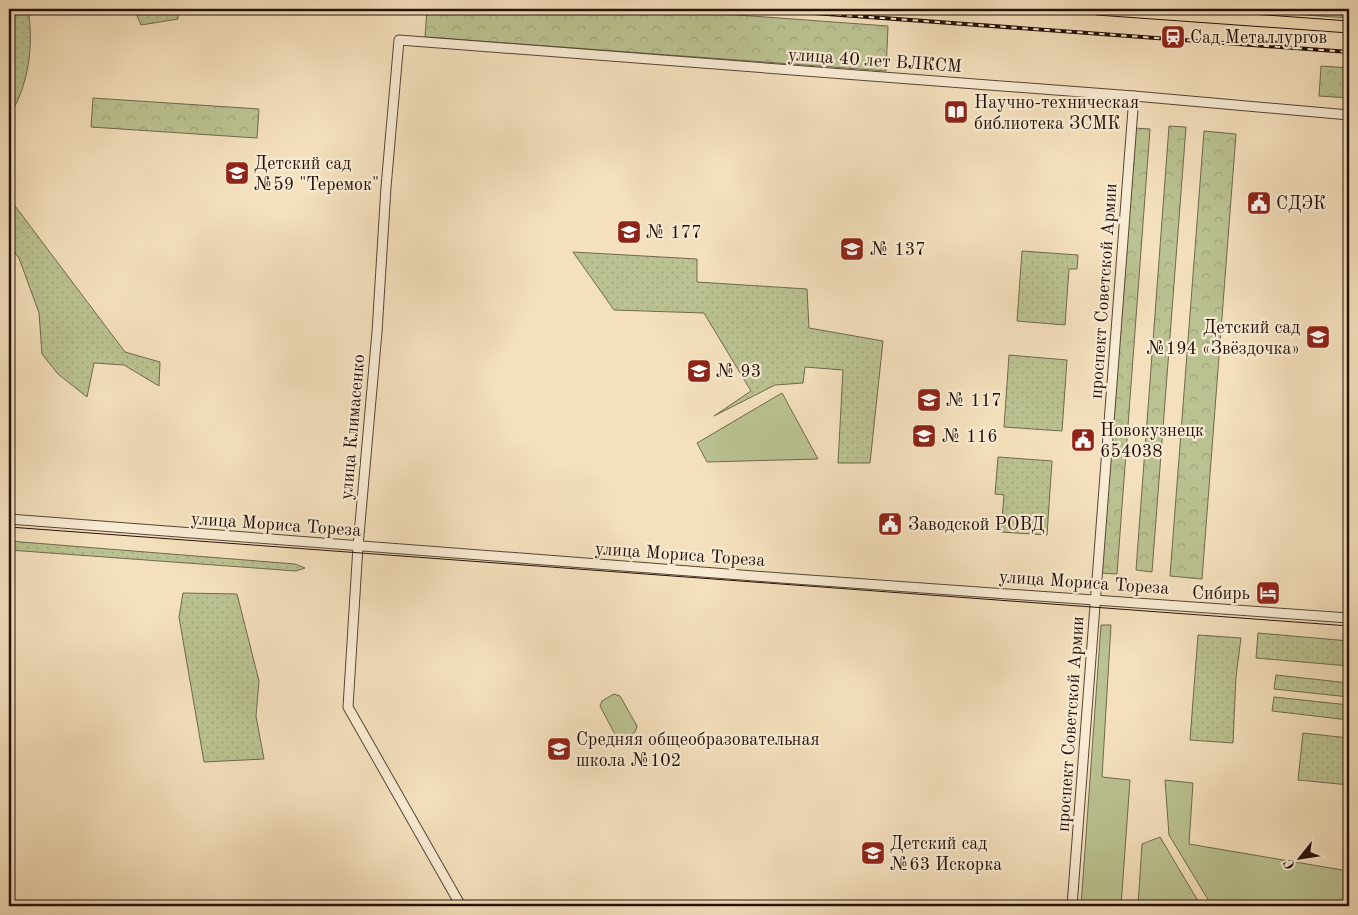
<svg xmlns="http://www.w3.org/2000/svg" width="1358" height="915" viewBox="0 0 1358 915" font-family="'Old Standard TT',serif">
<style>
.grass{fill:url(#grass-dots);stroke:#70694d}
.forest{fill:url(#forest-crowns);stroke:#70694d}
.park{fill:#bbc291;stroke:#70694d}
.lines{fill:none;stroke-linecap:round;stroke-linejoin:round}
.minor-casing{stroke:#584436;stroke-width:11}
.major-casing{stroke:#241009;stroke-width:13}
.minor{stroke:#f8ebd3;stroke-width:9}
.major{stroke:#f4e0bc;stroke-width:11}
.tram{stroke:#241009;stroke-width:1}
.rail-casing{stroke:#241009;stroke-width:4}
.rail{stroke:#f8ebd3;stroke-width:2;stroke-dasharray:5.5;stroke-linecap:butt}
.labels{text-anchor:middle;stroke-width:4.5;stroke-linejoin:round;paint-order:stroke}
.poi-label{font-size:18px;fill:#241009;stroke:#f8ebd3;text-anchor:start}
.street-label{font-size:18px;fill:#241009;stroke:#f8ebd3}
</style>
<defs>
<pattern id="grass-dots" width="8" height="8" patternUnits="userSpaceOnUse" patternTransform="scale(1.25)"><rect width="8" height="8" fill="#bbc291"/><path d="M2 2h.1M6 6h.1" fill="none" stroke="#a1a67c" stroke-width="1.8" stroke-linecap="round"/></pattern>
<pattern id="forest-crowns" width="20" height="18" patternUnits="userSpaceOnUse" patternTransform="scale(1.25)"><rect width="20" height="18" fill="#bbc291"/><path d="M2 6a3 3 0 1 1 6 0M12 15a3 3 0 1 1 6 0" fill="none" stroke="#a1a67c"/></pattern>
</defs>
<rect width="100%" height="100%" fill="#f4e0bc"/>
<filter id="stains"><feTurbulence type="fractalNoise" baseFrequency=".004" numOctaves="4"/><feColorMatrix values="0 0 0 0 .2 0 0 0 0 .09 0 0 0 0 .02 0 0 0 .5 -.17"/></filter>
<radialGradient id="worn" r=".72"><stop offset=".6" stop-color="#630" stop-opacity="0"/><stop offset="1" stop-color="#630" stop-opacity=".3"/></radialGradient>
<g class="grass">
<path d="M9,9H28C34,44 29,86 9,116Z"/>
<polygon points="49,9 85,9 74,14 50,12"/>
<polygon points="134,9 178,9 178,19 141,25"/>
<polygon points="9,198 125,352 160,362 159,386 124,365 94,363 87,397 58,374 42,354 39,313 19,258 9,245"/>
<polygon points="1022,251 1078,255 1077,269 1069,269 1065,325 1017,321"/>
<polygon points="573,252 697,259 697,282 807,289 809,328 883,341 870,463 838,463 843,370 805,367 803,383 775,385 714,416 751,391 704,313 614,310"/>
<polygon points="1009,355 1067,360 1062,431 1004,427"/>
<polygon points="998,457 1052,461 1047,535 1001,532 1004,495 995,494"/>
<polygon points="9,541 295,564 305,568 296,571 9,550"/>
<polygon points="183,593 237,594 259,681 256,716 264,759 204,762 179,617"/>
<polygon points="1258,633 1349,641 1349,666 1256,658"/>
<polygon points="1198,635 1241,638 1236,677 1233,743 1190,740"/>
<polygon points="1276,675 1349,683 1349,697 1274,689"/>
<polygon points="1274,697 1349,705 1349,720 1272,711"/>
<polygon points="1303,733 1349,738 1349,785 1298,780"/>
</g>
<g class="forest">
<polygon points="427,9 656,9 888,26 886,71 425,37"/>
<polygon points="1216,9 1349,11 1349,18"/>
<polygon points="1321,66 1349,68 1349,98 1319,96"/>
<polygon points="93,98 259,109 257,138 91,127"/>
<polygon points="1169,126 1186,127 1152,572 1136,570"/>
<polygon points="1134,128 1150,129 1117,574 1100,573"/>
<polygon points="1204,131 1236,134 1202,579 1170,576"/>
</g>
<g class="park">
<polygon points="782,393 818,459 707,462 697,443"/>
<polygon points="1101,625 1111,625 1102,777 1130,780 1121,906 1081,906"/>
<polygon points="614,694 620,696 637,726 635,732 623,739 617,738 600,706 602,701"/>
<polygon points="1165,780 1193,783 1189,844 1348,871 1344,906 1212,906 1169,835"/>
<polygon points="1160,837 1201,906 1138,906 1142,844"/>
</g>
<g class="lines">
<defs>
<g id="minor">
<polyline points="9,519 781,578 1349,618"/>
<polyline points="461,906 348,707 358,546 377,332 386,187 399,40 1134,96 1349,115"/>
<polyline points="1072,906 1134,96"/>
</g>
<polyline id="major" points="1097,9 1349,27"/>
</defs>
<use href="#minor" class="minor-casing"/>
<use href="#major" class="major-casing"/>
<use href="#minor" class="minor"/>
<use href="#major" class="major"/>
<polyline class="tram" points="9,527 1349,626"/>
<defs>
<polyline id="rail" points="759,9 1349,52"/>
</defs>
<use href="#rail" class="rail-casing"/>
<use href="#rail" class="rail"/>
</g>
<defs>
<symbol id="station-square" viewBox="-11 -11 22 22"><rect x="-9" y="-9" width="18" height="18" rx="4" fill="#8f2418" stroke="#f8ebd3"/><path d="M-3-6H3Q5-6 5-4V2Q5 4 3 4L4.5 6H3L1.5 4h-3L-3 6H-4.5L-3 4Q-5 4-5 2V-4Q-5-6-3-6ZM-3.5-4v3h7v-3ZM-3.5 1v1.5H-2V1ZM2 1v1.5H3.5V1Z" fill="#fff"/></symbol>
<symbol id="library-square" viewBox="-11 -11 22 22"><rect x="-9" y="-9" width="18" height="18" rx="4" fill="#8f2418" stroke="#f8ebd3"/><path d="M-6-4Q-3-5.5-.7-3.5V5Q-3 3-6 4ZM6-4Q3-5.5 .7-3.5V5Q3 3 6 4Z" fill="#fff"/></symbol>
<symbol id="school-square" viewBox="-11 -11 22 22"><rect x="-9" y="-9" width="18" height="18" rx="4" fill="#8f2418" stroke="#f8ebd3"/><path d="M0-5L7-2L0 1L-7-2ZM-4 1L0 2.5L4 1V4Q0 6-4 4Z" fill="#fff"/></symbol>
<symbol id="civic-square" viewBox="-11 -11 22 22"><rect x="-9" y="-9" width="18" height="18" rx="4" fill="#8f2418" stroke="#f8ebd3"/><path d="M-.6-6.5H3V-4.5H.6V-3L4-1V1h2V6H-6V1h2V-1L-.6-3ZM-1.2 2.5V6h2.4V2.5Z" fill="#fff"/></symbol>
<symbol id="hotel-square" viewBox="-11 -11 22 22"><rect x="-9" y="-9" width="18" height="18" rx="4" fill="#8f2418" stroke="#f8ebd3"/><path d="M-6-4.5h1.5V1H6V5H4.5V3h-9V5H-6ZM-4 0a1.8 1.8 0 1 1 3.6 0ZM.5 0V-2.5h3Q6-2.5 6 0Z" fill="#fff"/></symbol>
</defs>
<g fill-rule="evenodd">
<use href="#station-square" x="1159" y="23" width="28" height="28"/>
<use href="#library-square" x="942" y="98" width="28" height="28"/>
<use href="#school-square" x="223" y="159" width="28" height="28"/>
<use href="#civic-square" x="1245" y="189" width="28" height="28"/>
<use href="#school-square" x="615" y="218" width="28" height="28"/>
<use href="#school-square" x="838" y="235" width="28" height="28"/>
<use href="#school-square" x="1304" y="323" width="28" height="28"/>
<use href="#school-square" x="685" y="357" width="28" height="28"/>
<use href="#school-square" x="915" y="386" width="28" height="28"/>
<use href="#school-square" x="910" y="422" width="28" height="28"/>
<use href="#civic-square" x="1069" y="426" width="28" height="28"/>
<use href="#civic-square" x="876" y="510" width="28" height="28"/>
<use href="#hotel-square" x="1254" y="579" width="28" height="28"/>
<use href="#school-square" x="545" y="735" width="28" height="28"/>
<use href="#school-square" x="859" y="839" width="28" height="28"/>
</g>
<g class="labels">
<g class="poi-label">
<text x="1190" y="43">Сад Металлургов</text>
<text x="974" y="108">Научно-техническая<tspan x="974" dy="21">библиотека ЗСМК</tspan></text>
<text x="254" y="169">Детский сад<tspan x="254" dy="21">№59 "Теремок"</tspan></text>
<text x="1276" y="209">СДЭК</text>
<text x="646" y="238">№ 177</text>
<text x="870" y="255">№ 137</text>
<text x="1300" y="333" text-anchor="end">Детский сад<tspan x="1300" dy="21">№194 «Звёздочка»</tspan></text>
<text x="716" y="377">№ 93</text>
<text x="946" y="406">№ 117</text>
<text x="1100" y="436">Новокузнецк<tspan x="1100" dy="21">654038</tspan></text>
<text x="942" y="442">№ 116</text>
<text x="908" y="530">Заводской РОВД</text>
<text x="1250" y="599" text-anchor="end">Сибирь</text>
<text x="576" y="745">Средняя общеобразовательная<tspan x="576" dy="21">школа №102</tspan></text>
<text x="890" y="849">Детский сад<tspan x="890" dy="21">№63 Искорка</tspan></text>
</g>
<g class="street-label">
<text transform="translate(875 60) rotate(4)" y="6">улица 40 лет ВЛКСМ</text>
<text transform="translate(1103 291) rotate(-86)" y="6">проспект Советской Армии</text>
<text transform="translate(352 427) rotate(-85)" y="6">улица Климасенко</text>
<text transform="translate(276 524) rotate(4)" y="6">улица Мориса Тореза</text>
<text transform="translate(680 554) rotate(4)" y="6">улица Мориса Тореза</text>
<text transform="translate(1084 582) rotate(4)" y="6">улица Мориса Тореза</text>
<text transform="translate(1070 724) rotate(-86)" y="6">проспект Советской Армии</text>
</g>
</g>
<rect width="1358" height="915" fill="none" stroke="#f4e0bc" stroke-width="30"/>
<rect x="10" y="10" width="1338" height="895" fill="none" stroke="#241009" stroke-width="2.5"/>
<rect x="15" y="15" width="1328" height="885" fill="none" stroke="#241009"/>
<g transform="translate(1300 858) rotate(240)" stroke="#f8ebd3" stroke-width="4" paint-order="stroke">
<path d="M0-4L9 19L0 12L-9 19Z" fill="#241009"/>
<text y="-8" font-size="14" font-weight="bold" text-anchor="middle" fill="#241009">С</text>
</g>
<rect width="100%" height="100%" filter="url(#stains)"/>
<rect width="100%" height="100%" fill="url(#worn)"/>
</svg>
